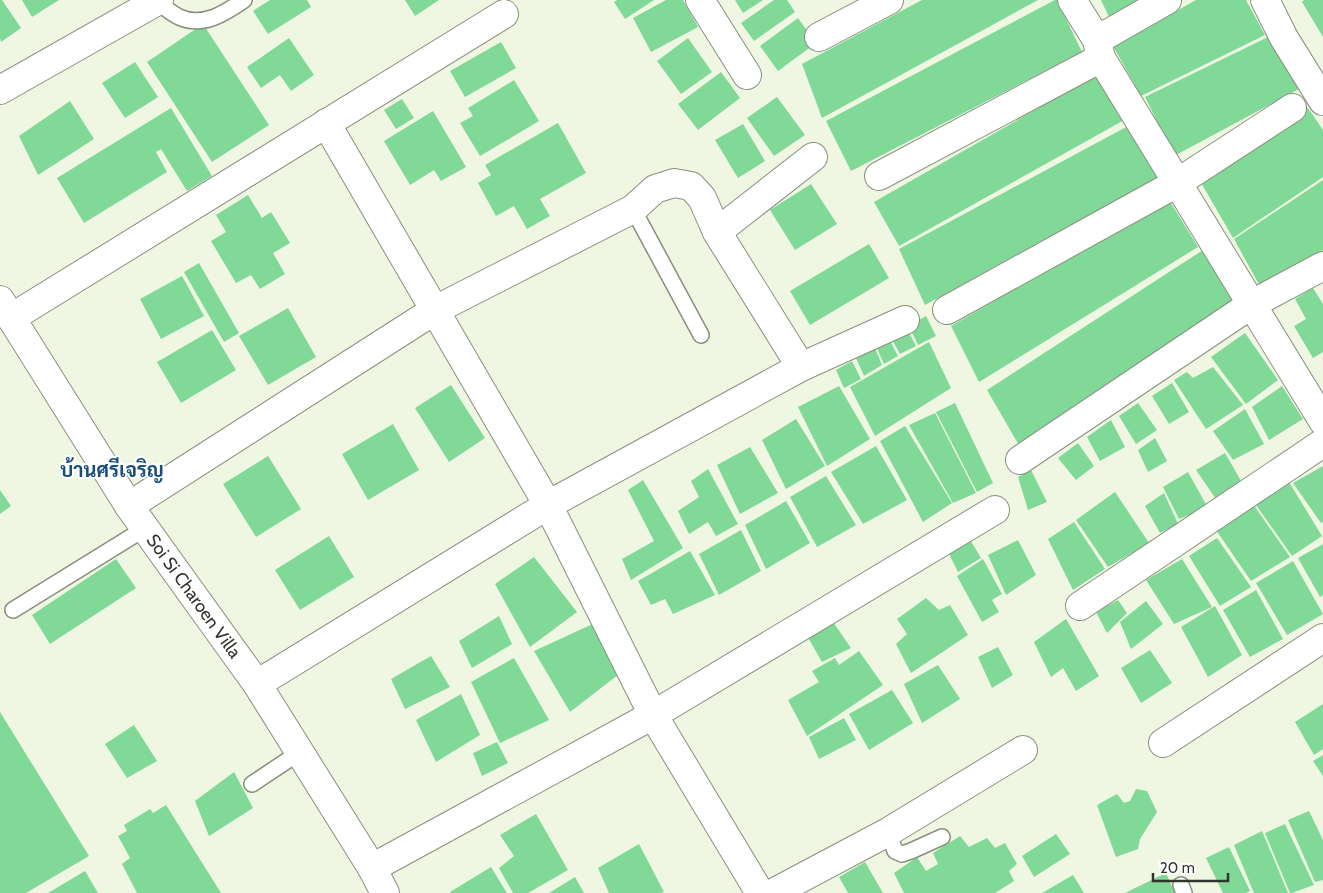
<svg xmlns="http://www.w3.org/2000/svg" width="1323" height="893" viewBox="0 0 1323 893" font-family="Cabin,Sarabun,sans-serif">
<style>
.building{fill:#80d996}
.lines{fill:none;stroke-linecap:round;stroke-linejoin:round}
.service-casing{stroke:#88907d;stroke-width:18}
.minor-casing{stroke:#88907d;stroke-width:30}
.service{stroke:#fff;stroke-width:15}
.minor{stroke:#fff;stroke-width:28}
.labels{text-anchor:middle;stroke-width:4;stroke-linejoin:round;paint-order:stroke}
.street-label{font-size:18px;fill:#32352d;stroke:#fff}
.quarter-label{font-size:20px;font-weight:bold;fill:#184d7f;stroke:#fff}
</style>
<rect width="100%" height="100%" fill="#eff7e3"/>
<g class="building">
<polygon points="0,0 2,0 21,28 1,42 0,38"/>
<polygon points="22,0 59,0 32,17"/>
<polygon points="270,0 307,0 311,7 268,34 253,11"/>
<polygon points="405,0 439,0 415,16"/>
<polygon points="617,0 654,0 625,19 614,2"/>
<polygon points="666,0 683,0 698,27 651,52 633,18"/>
<polygon points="735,0 763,0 743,13"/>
<polygon points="774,0 787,0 795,12 754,41 741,23"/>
<polygon points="922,0 1038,0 822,118 802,64"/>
<polygon points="1055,0 1057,0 1082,52 851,171 826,121"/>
<polygon points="1101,0 1140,0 1111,21"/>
<polygon points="1196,0 1246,0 1265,35 1141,96 1113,46"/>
<polygon points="1304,0 1323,0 1323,37 1302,2"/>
<polygon points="798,18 816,43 778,71 760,46"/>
<polygon points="203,24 269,125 212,162 147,62"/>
<polygon points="1270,36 1299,89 1174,156 1145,97"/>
<polygon points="289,38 314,75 291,91 280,75 261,88 247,67"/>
<polygon points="688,38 712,72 681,94 657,61"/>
<polygon points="501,42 516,68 465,97 450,71"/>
<polygon points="135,62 158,97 125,118 102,83"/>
<polygon points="721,72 740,98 698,130 678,104"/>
<polygon points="1098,74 1126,119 899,246 874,202"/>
<polygon points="514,80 539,121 480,156 460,123 473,116 468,108"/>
<polygon points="777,97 805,135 774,156 747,118"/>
<polygon points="402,99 414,118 396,129 384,110"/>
<polygon points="70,101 94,139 38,175 19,136"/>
<polygon points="171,108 212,176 187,191 161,149 156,152 167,172 84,223 57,178"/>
<polygon points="1308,108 1323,130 1323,177 1233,238 1200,181"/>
<polygon points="433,111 466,167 441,181 434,170 410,185 384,141"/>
<polygon points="558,123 586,173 540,199 550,216 527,229 514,206 496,216 478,183 491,175 485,165"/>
<polygon points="743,124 765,161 738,178 715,140"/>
<polygon points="1128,126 1158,177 925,305 899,249"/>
<polygon points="1323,180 1323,250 1262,290 1234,239"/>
<polygon points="811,184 837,224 795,250 770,210"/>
<polygon points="248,195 262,218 271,212 290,243 273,253 285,274 260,289 251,275 236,283 211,241 226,232 216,215"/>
<polygon points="1169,200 1198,247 979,382 951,326"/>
<polygon points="869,244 889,278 810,325 790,291"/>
<polygon points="1203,250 1237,300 1020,447 987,390"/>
<polygon points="199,263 239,333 224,342 184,272"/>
<polygon points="182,276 204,316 161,339 140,299"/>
<polygon points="1313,288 1323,304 1323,352 1313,358 1294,326 1306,319 1295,299"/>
<polygon points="288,308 316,357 268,385 239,336"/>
<polygon points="926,316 936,336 918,345 909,326"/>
<polygon points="906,327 916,346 900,354 890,336"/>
<polygon points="212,330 236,370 181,403 157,362"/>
<polygon points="1245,333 1278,380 1246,404 1211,357"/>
<polygon points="889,339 898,356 884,364 876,346"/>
<polygon points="929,342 951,388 875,436 850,387"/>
<polygon points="875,348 882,365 864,376 856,358"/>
<polygon points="852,361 861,379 844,388 836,370"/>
<polygon points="1213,367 1243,405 1206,429 1174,380 1187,372 1193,378"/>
<polygon points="1172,383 1189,412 1169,424 1152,396"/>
<polygon points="451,385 485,438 449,462 415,408"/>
<polygon points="839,386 870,439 827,466 798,407"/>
<polygon points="1282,386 1303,419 1269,440 1252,407"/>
<polygon points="955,403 993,483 977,492 936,412"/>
<polygon points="1138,403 1157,430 1136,444 1119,416"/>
<polygon points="1245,409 1264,444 1233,460 1213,431"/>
<polygon points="935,413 976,493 953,503 909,425"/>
<polygon points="796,419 825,466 786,489 762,440"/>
<polygon points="1111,420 1125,447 1100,461 1087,437"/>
<polygon points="393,424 419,470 368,500 342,454"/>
<polygon points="905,426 952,503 923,522 880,441"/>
<polygon points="1155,438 1167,461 1148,472 1138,450"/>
<polygon points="1078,443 1094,466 1076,480 1058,458"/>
<polygon points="876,446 907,500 863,524 831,472"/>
<polygon points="750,447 778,493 740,514 717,465"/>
<polygon points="1225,453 1244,486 1216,499 1196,470"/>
<polygon points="268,456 301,509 256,537 223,484"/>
<polygon points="1323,466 1323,522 1321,523 1293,483"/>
<polygon points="708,469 738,524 716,536 708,522 689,534 678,511 699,497 691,481"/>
<polygon points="1031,470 1047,502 1028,510 1018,477"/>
<polygon points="1188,472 1208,508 1179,519 1163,487"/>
<polygon points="826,476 856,525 817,547 790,497"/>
<polygon points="643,480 683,548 631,580 622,559 654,541 628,490"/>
<polygon points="1289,482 1322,536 1292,556 1256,505"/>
<polygon points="0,490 11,506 0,514"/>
<polygon points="1115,492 1149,543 1108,567 1076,520"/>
<polygon points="1164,493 1178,524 1160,533 1145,506"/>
<polygon points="786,501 810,543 766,569 745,525"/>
<polygon points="1253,504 1290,557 1251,581 1216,530"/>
<polygon points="1074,522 1105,569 1073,590 1048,539"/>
<polygon points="741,530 761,571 719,595 699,554"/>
<polygon points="329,536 354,577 300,610 275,570"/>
<polygon points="969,538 981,558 958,572 947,550"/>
<polygon points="1217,538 1251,587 1220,606 1189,556"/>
<polygon points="1018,540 1036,575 1006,595 988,555"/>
<polygon points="1323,544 1323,595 1320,597 1298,558"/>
<polygon points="690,551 715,595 673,614 665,599 651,605 638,581"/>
<polygon points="534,557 577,612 530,647 495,584"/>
<polygon points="116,559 136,588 50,644 32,615"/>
<polygon points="983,559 1002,594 992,600 999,612 982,622 957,576"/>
<polygon points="1182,559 1212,607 1174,624 1146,580"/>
<polygon points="1293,561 1323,614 1287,635 1256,583"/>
<polygon points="1256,590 1283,639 1250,657 1223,610"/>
<polygon points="926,598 939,610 950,605 968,635 911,673 896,644 907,634 897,619"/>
<polygon points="1118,600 1127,613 1107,633 1096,612"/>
<polygon points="1146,601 1163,624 1131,649 1120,622"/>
<polygon points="1215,606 1242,655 1208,677 1181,627"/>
<polygon points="499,616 512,644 472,668 459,641"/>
<polygon points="831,619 851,648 822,662 806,634"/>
<polygon points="1066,619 1099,676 1076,691 1063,668 1051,677 1034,642"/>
<polygon points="597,622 623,671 570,712 534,651"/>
<polygon points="998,647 1013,675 992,688 978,657"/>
<polygon points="1150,650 1172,683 1141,703 1121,668"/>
<polygon points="859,651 883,685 807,736 788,700 819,682 812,671 835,658 839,665"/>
<polygon points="431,656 450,687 405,709 391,679"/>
<polygon points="514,658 549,720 500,743 471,682"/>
<polygon points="938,665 960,699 922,723 904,684"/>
<polygon points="892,690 913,723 869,750 849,714"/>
<polygon points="461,694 480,735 436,762 416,720"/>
<polygon points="1323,704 1323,749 1314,755 1295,722"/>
<polygon points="0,712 89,856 26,893 0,893"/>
<polygon points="844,718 856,740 819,759 809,737"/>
<polygon points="134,725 157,761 127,778 105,744"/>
<polygon points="497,742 508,763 482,776 473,753"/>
<polygon points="1323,755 1323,776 1313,761"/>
<polygon points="234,772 253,808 209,836 195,801"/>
<polygon points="1136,789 1147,791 1157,812 1140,839 1138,849 1116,857 1097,805 1117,794 1124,803 1130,801"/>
<polygon points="166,805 221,893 137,893 122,864 130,858 118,836 127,831 124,825 150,809 153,813"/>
<polygon points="1309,811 1323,840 1323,880 1315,882 1288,820"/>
<polygon points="536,814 568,870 528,893 513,893 499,868 514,856 500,835"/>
<polygon points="1285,824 1314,885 1292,893 1290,893 1265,833"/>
<polygon points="1262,831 1288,893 1254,893 1234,845"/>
<polygon points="1056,834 1070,854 1034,877 1022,856"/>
<polygon points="960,836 969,847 987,838 995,848 1005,843 1017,864 1009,871 1014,881 995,893 904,893 894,873 917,857 926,871 938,864 933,853"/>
<polygon points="639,844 664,892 661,893 609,893 598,868"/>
<polygon points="1229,847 1250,891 1246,893 1223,893 1206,858"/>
<polygon points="865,862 883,893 848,893 839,877"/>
<polygon points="491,867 507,893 451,893 450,892"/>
<polygon points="85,871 98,893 48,893"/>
<polygon points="1166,873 1175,893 1125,893"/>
<polygon points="1073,875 1084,893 1042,893"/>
<polygon points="575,877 584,893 549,893"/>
</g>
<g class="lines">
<defs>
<g id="service">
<path d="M156,1C163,6 171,13 179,17C203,28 225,13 244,0"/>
<polyline points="633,209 701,335"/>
<polyline points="13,610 144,529"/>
<polyline points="252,784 300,752"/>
<polyline points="888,832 895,851 902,854 911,851 942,837"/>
<polyline points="1181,885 1184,893"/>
</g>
<g id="minor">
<polyline points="700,0 747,75"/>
<polyline points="1072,0 1097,40 1101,58 1323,421"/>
<polyline points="1265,0 1284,38 1323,101"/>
<polyline points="819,37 889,0"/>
<polyline points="1097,40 1167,0"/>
<polyline points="0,90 159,0"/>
<polyline points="326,123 548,505 653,715 760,893"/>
<polyline points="879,176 1101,58"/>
<polyline points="717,232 813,157"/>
<path id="s1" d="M0,300L129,506L257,684L372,868L385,893"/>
<polyline points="947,310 1177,183 1292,108"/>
<polyline points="11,318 504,14"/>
<polyline points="1020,460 1252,304 1323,266"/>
<polyline points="129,506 435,310 633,209 655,189 674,183 691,186 702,198 717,232 801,367"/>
<polyline points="1080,606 1323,443"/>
<polyline points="257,684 548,505 801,367 905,320"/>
<polyline points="1163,743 1323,638"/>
<polyline points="372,868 653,715 995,510"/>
<polyline points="773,893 888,832 1023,750"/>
</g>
</defs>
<use href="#service" class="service-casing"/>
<use href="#minor" class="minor-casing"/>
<use href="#service" class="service"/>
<use href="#minor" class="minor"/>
</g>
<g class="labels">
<g class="street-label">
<text dy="6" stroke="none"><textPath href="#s1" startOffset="354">Soi Si Charoen Villa</textPath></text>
</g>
<g class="quarter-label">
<text x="112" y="477">บ้านศรีเจริญ</text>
</g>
</g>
<path d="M1153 873v8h75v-8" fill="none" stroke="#32352d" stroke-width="2.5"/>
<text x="1160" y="873" font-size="15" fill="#32352d" stroke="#ffffff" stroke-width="4" paint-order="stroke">20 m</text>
</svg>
